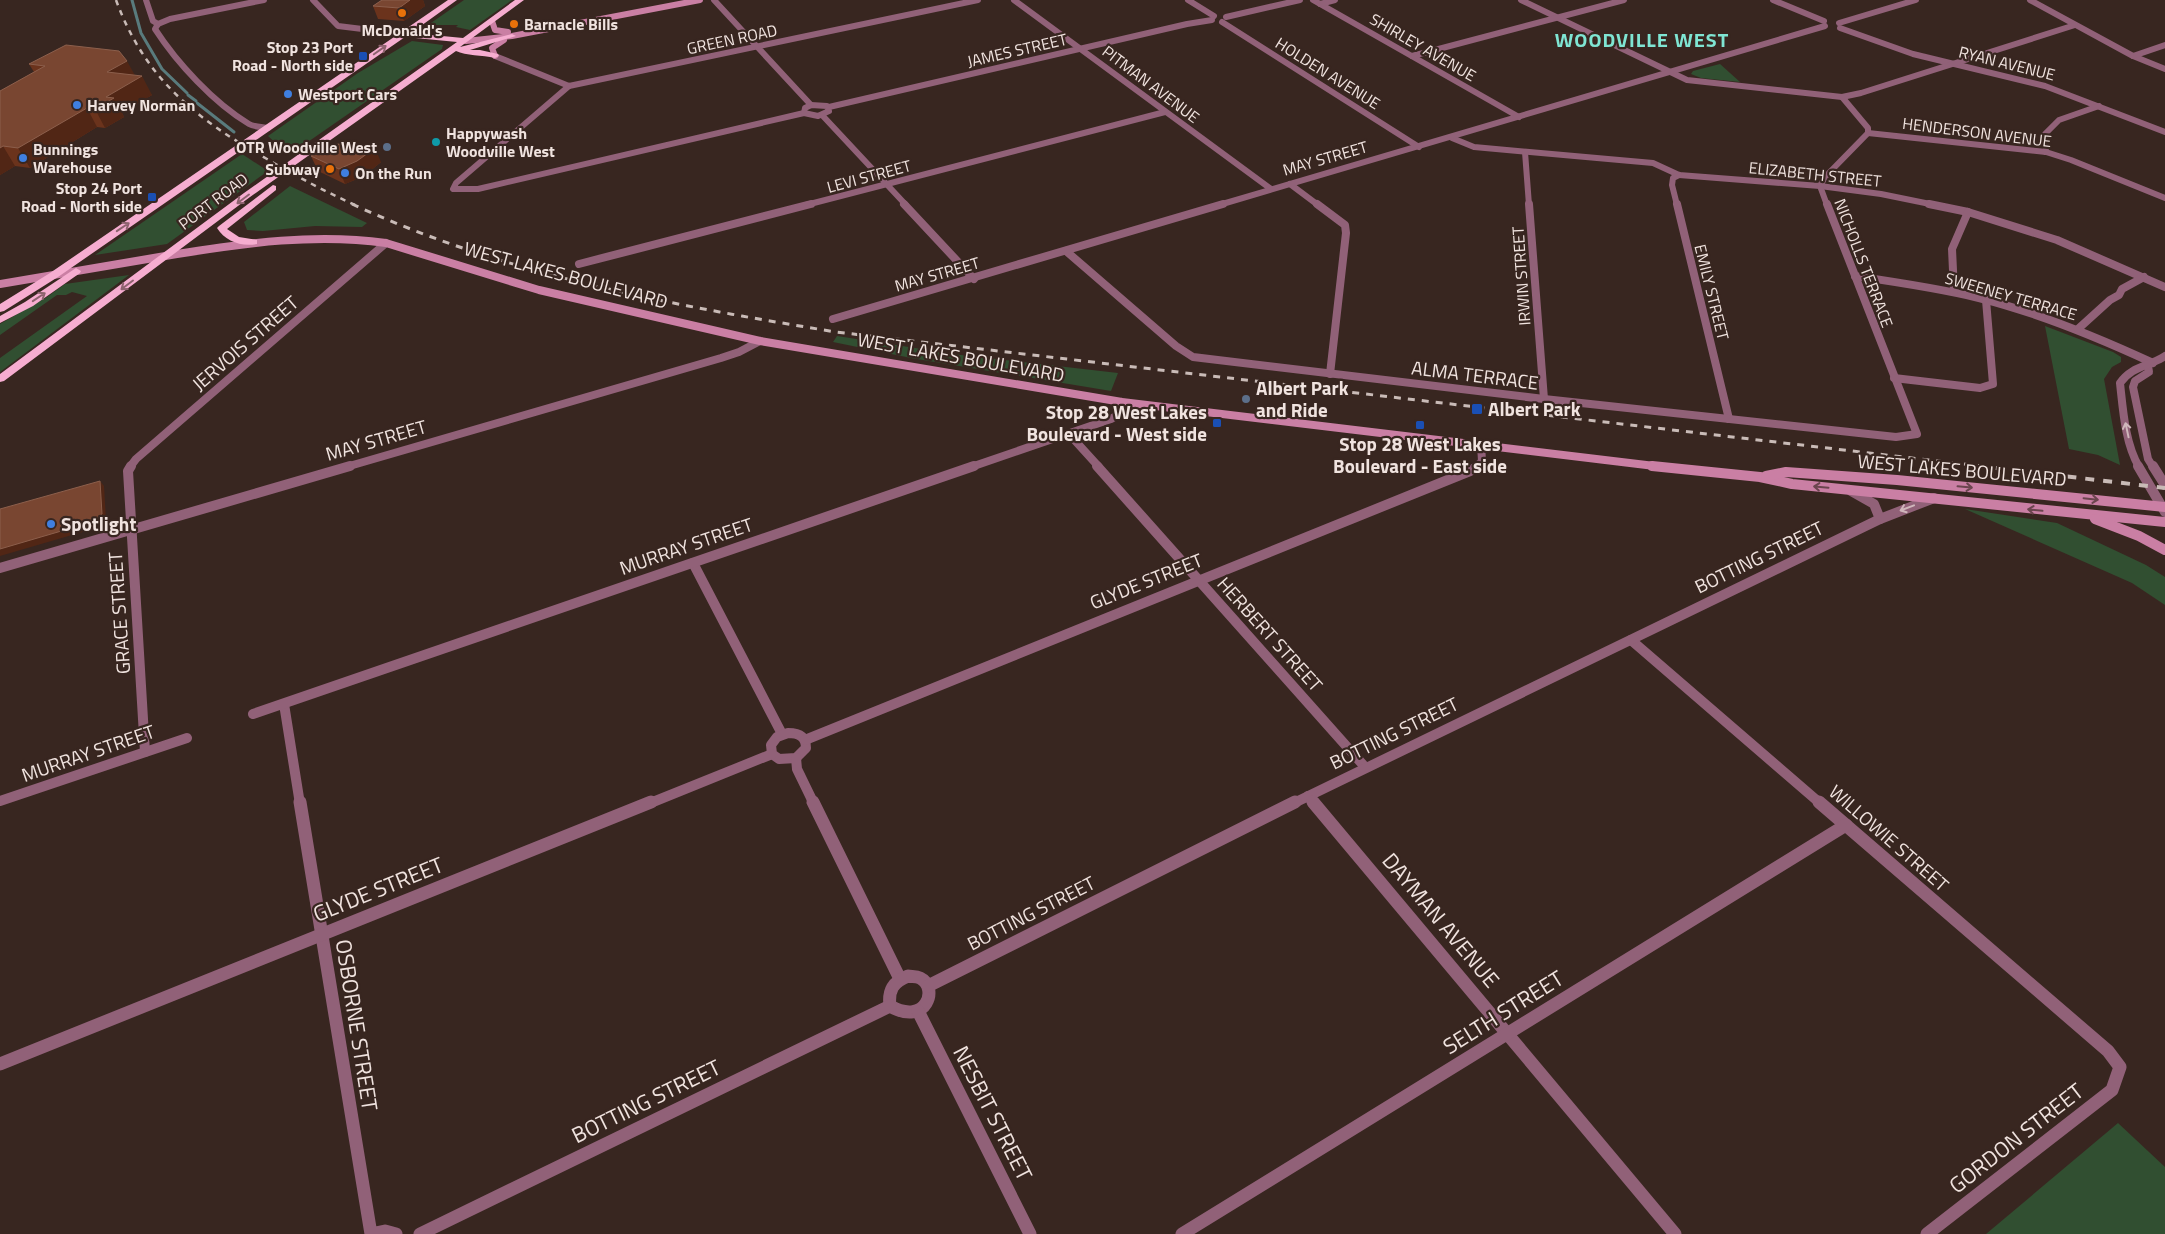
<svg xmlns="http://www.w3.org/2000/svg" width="2165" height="1234" viewBox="0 0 2165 1234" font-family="'Titillium Web',sans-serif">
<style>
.green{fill:#314f31}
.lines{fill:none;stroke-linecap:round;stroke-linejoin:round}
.stream{stroke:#597b7d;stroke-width:3}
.minor-far3{stroke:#916178;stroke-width:6}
.minor-far2{stroke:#916178;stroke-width:8}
.minor-far1{stroke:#916178;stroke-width:10}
.minor{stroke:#916178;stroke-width:13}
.secondary-far2{stroke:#ca7fa4;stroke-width:6}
.secondary-far1{stroke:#ca7fa4;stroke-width:8}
.secondary{stroke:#ca7fa4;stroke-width:10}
.trunk{fill:#f6add0;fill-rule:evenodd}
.rail-far2{stroke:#c9bbb7;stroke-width:2.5;stroke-dasharray:5.5 5.5;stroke-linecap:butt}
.rail-far1{stroke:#c9bbb7;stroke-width:3;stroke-dasharray:7 7;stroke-linecap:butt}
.rail{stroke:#c9bbb7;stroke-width:4;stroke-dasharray:9 9;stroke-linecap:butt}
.wall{fill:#6b331c}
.shaded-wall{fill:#512615}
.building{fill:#794631;stroke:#8c5f4c}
.oneway{stroke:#8e636f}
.oneway2{stroke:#cfb6bb}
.oneway3{stroke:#6b454e}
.food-dot{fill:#e8710a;stroke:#382620;stroke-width:2}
.transit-dot{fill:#1a4fb4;stroke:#382620;stroke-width:2}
.shop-dot{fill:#3f7fe0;stroke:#382620;stroke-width:2}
.culture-dot{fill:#0f9aa8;stroke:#382620;stroke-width:2}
.service-dot{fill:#5c6f8a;stroke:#382620;stroke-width:2}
.labels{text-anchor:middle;stroke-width:4.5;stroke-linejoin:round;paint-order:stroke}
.far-poi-label{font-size:16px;font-weight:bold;fill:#f0e3df;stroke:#382620;text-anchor:start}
.far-street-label{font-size:16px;fill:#f0e3df;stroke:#382620}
.street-label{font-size:19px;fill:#f0e3df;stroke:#382620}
.poi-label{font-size:19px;font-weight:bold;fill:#f0e3df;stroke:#382620;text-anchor:start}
.far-district-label{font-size:20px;font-weight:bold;letter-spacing:1px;fill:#7fe5d3;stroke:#382620}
.near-street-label{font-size:22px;fill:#f0e3df;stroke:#382620}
</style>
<rect width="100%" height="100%" fill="#382620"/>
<g class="green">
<polygon points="464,0 512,0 470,30 456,27 458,25 428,25"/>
<polygon points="412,41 443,45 442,49 289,155 268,136 358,73"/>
<polygon points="1720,64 1740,82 1701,78 1691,74 1693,71"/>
<polygon points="242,154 268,171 167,244 95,255"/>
<polygon points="290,186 367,223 362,227 315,226 263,231 247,230 244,222"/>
<polygon points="129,275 0,372 0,358 87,296 72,292 66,295 57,295 0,335 0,324 47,297 65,284"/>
<polygon points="2045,326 2113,352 2121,357 2121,362 2112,367 2104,379 2120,465 2098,455 2069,449"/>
<polygon points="837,336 961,355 1118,373 1111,391 911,358 833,342"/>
<polygon points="1965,509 2057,523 2146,565 2165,577 2165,605 2132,583"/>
<polygon points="2118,1123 2165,1167 2165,1234 1986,1234"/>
</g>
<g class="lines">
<g class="stream">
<polyline points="132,0 141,33 162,69 187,93"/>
<polyline points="188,95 196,101"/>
<polyline points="197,103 234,132"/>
</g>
<g class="minor-far3">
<polyline points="146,0 153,21 158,24"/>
<polyline points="313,0 338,26 403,34"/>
<polyline points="714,0 811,105"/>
<polyline points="1014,0 1271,189"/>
<polyline points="1188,0 1214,16"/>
<polyline points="1313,0 1519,117"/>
<polyline points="1521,0 1687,80 1842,97"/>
<polyline points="1773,0 1824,21"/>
<polyline points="2030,0 2133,56 2165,69"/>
<polyline points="1320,4 1335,0"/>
<polyline points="1226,17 1300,0"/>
<polyline points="1222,22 1419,147"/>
<polyline points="1839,23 1916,0"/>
<path d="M158,24L155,29C177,63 214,103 249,124C254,127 262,127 268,128"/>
<polyline points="158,24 170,19 264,0"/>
<polyline points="1840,28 1913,54 2045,86 2165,132"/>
<polyline points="495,56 569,86 978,0"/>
<polyline points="1412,56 1624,0"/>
<polyline points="2133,56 2165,45"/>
<polyline points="569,86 456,183 453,189 478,189 804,113"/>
<polygon points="811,105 827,106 829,111 818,116 804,113 805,108"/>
<polyline points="829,107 1187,24 1212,20"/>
<polyline points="822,115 906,205"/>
<polyline points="1868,133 2046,152 2071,160 2165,198"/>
<polyline points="1452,138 1474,147 1653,163 1679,175 1820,186 1881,194 1935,205"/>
<polyline points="1525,152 1529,205"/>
<polyline points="2046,152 2045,134 2059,120 2099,106"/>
<polyline points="1290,184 1318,205"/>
<polyline points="806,205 1165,112"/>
<polyline points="1219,205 1825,26"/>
<polyline points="1677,205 1672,185 1673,178 1679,175"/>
<polyline points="1827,205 1820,186 1825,177 1868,133 1868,128 1842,97 1861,93 2075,25"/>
</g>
<g class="minor-far2">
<polyline points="904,204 974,279"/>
<polyline points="1317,204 1345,225 1346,233 1330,374"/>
<polyline points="1529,204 1544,399"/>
<polyline points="1677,204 1729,419"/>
<polyline points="1929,204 1968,212 2057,240 2165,287"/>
<polyline points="1066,251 1176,346 1193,357 1544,399 1896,437 1917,434 1827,204"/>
<polyline points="579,264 811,204"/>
<path d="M1855,276C1896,282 1938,288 1979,298C2039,313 2097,337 2153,363"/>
<polyline points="1954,292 1952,249 1968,212"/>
<polyline points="833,319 1223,204"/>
<polyline points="2078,329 2110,300 2119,295 2122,289 2144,277"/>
<polyline points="2148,366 2149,372 2135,381 2133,387 2148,459 2153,467"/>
<polyline points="1894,378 1980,388 1993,384 1986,300"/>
<polyline points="1069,434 1099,467"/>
<polyline points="130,467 136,459 386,243"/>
<polyline points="346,467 721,358 739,352 760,341"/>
<polyline points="971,467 1111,419 1116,416 1122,402"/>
<polyline points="1476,467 1482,461 1481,444"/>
<path d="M2139,467C2125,443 2123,410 2120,383C2132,366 2148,367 2165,356"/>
</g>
<g class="minor-far1">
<polyline points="131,466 128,471 145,752"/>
<polyline points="1097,466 1365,767"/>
<polyline points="2138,466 2165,512"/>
<polyline points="2153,466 2165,485"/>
<polyline points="1851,491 1874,504 1880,519"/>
<polyline points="693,563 782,734"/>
<polyline points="0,568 350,466"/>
<polyline points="1631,640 1821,804"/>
<polyline points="284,704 300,804"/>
<polyline points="253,714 974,466"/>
<path d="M788,733C799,733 806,737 806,748L796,758L779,759L772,754L771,745L777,737Z"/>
<polyline points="805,740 1470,471 1478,466"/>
<polyline points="796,758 797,769 814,804"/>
<polyline points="1308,796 1314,804"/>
<polyline points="0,801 187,738"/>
<polyline points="648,804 772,754"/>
<polyline points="1292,804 1880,519 1934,498"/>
</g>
<g class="minor">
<polyline points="300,802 371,1234 385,1231 396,1234"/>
<polyline points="813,802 900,979"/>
<polyline points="1313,802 1675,1234"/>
<polyline points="1819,802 2108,1051 2120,1067 2112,1090 1927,1234"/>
<path d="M908,976C911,977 916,976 920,978C939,987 927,1027 890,1006C888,990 893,982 908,976Z"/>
<polyline points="928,986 1295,802"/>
<polyline points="918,1011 1030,1234"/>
<polyline points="0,1064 651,802"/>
<polyline points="420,1234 890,1006"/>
<polyline points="1182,1234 1846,825"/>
</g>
<g class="secondary-far2">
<polyline points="492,21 495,30 508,32"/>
<polyline points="466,41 512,36 700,0"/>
<polyline points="495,56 492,48 504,40"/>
</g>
<path class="secondary-far1" d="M0,284C59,274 118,264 177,254C247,243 315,233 386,243L539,290L760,341L1122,402L1663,467"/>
<g class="secondary">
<polyline points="1652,466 1760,477 1792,484 2165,522"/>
<polyline points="1766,476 1786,472 1897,480 2165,507"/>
<polyline points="2095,519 2139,536 2165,550"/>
</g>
<g class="trunk">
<path d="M448,0H457L411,33L463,38L515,0H524L460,47L512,34L516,36L470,50H480L498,54L499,56L495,58C482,55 466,56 456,51L250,197L4,381L0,382V374L244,193L457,42L405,37L58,277L4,311L0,312V304L50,273Z"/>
<path d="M273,185L276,186V190L227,229L239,237L257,240V244C241,247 225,241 217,228L219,226Z"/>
<polygon points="76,268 81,271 80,273 33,306 0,323 0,316 25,302"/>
</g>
<path class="rail-far2" d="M116,0C145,79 196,119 267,159C296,176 324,191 355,205"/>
<path class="rail-far1" d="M352,204C505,275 671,305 836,332L1989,467"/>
<polyline class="rail" points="1978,466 2165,488"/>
</g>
<g class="wall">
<polygon points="382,0 423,0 425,6 404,21 378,19 373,6"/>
<polygon points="29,64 135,75 152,95 122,113 124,117 105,128 97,127 30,168 15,166 0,175 0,91 34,72"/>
<polygon points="311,156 381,162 364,176 345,184 318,171"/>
</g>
<g class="shaded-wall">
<polygon points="410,0 423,0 425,6 404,21 399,8"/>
<polygon points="127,61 137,79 142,76 152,95 122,113 124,117 105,128 95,109 106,97 107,72"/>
<polygon points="87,108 97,127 30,168 18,148"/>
<polygon points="3,146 15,166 0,175 0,148"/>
<polygon points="375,148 381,162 364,176 345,184 339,169"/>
<polygon points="100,481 104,486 106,520 96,528 0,556 0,549"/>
</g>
<g class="building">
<polygon points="382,0 410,0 399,8 373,6"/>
<polygon points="66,45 119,51 127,61 107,72 142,76 106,97 114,98 95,109 87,108 18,148 3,146 0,148 0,91 45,66 29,64"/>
<polygon points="340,144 375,148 357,161 339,169 311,156 331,145"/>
<polygon points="100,481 102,514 92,522 0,549 0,509"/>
</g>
<defs><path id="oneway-shaft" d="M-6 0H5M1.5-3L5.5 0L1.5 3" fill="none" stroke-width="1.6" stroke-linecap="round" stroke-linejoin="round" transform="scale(1.25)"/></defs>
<g class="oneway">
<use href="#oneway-shaft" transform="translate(380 50) rotate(-35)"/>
<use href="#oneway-shaft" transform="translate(243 199) rotate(143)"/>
<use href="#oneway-shaft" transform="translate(123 227) rotate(-34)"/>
<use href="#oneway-shaft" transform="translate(127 285) rotate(143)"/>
<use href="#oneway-shaft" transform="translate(39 297) rotate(-34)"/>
</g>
<g class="oneway2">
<use href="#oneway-shaft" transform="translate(2127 430) rotate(-102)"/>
<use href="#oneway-shaft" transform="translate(1907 508) rotate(159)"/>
</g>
<g class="oneway3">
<use href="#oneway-shaft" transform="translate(1821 487) rotate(-175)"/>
<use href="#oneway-shaft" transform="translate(1965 487) rotate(5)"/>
<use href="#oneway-shaft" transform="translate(2091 499) rotate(6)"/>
<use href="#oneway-shaft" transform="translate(2035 510) rotate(-174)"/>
</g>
<g class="food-dot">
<circle cx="402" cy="13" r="5"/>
<circle cx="514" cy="24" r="5"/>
<circle cx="330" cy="169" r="5"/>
</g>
<g class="transit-dot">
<rect x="358" y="51" width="10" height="10" rx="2.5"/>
<rect x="147" y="192" width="10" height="10" rx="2.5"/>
<rect x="1471" y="403" width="12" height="12" rx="2.5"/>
<rect x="1212" y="418" width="10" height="10" rx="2.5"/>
<rect x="1415" y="420" width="10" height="10" rx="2.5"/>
</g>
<g class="shop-dot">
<circle cx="288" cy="94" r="5"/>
<circle cx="77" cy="105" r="5"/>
<circle cx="23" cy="158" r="5"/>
<circle cx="345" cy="173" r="5"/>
<circle cx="51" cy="524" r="5"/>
</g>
<circle class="culture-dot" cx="436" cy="142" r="5"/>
<g class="service-dot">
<circle cx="387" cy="147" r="5"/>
<circle cx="1246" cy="399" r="5"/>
</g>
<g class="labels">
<g class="far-poi-label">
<text x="524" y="30">Barnacle Bills</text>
<text x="402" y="36" text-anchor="middle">McDonald's</text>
<text x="353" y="53" text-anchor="end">Stop 23 Port<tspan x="353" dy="18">Road - North side</tspan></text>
<text x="298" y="100">Westport Cars</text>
<text x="87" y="111">Harvey Norman</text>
<text x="446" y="139">Happywash<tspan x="446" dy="18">Woodville West</tspan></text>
<text x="377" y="153" text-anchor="end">OTR Woodville West</text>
<text x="33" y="155">Bunnings<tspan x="33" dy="18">Warehouse</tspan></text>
<text x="320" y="175" text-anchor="end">Subway</text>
<text x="355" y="179">On the Run</text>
<text x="142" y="194" text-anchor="end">Stop 24 Port<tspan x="142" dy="18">Road - North side</tspan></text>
</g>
<g class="far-street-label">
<text transform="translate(732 39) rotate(-12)" y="6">GREEN ROAD</text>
<text transform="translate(1423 47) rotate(30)" y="6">SHIRLEY AVENUE</text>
<text transform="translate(1017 50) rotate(-13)" y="6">JAMES STREET</text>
<text transform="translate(2007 63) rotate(14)" y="6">RYAN AVENUE</text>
<text transform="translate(1328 73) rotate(32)" y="6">HOLDEN AVENUE</text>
<text transform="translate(1151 84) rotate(37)" y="6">PITMAN AVENUE</text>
<text transform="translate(1977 132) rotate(7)" y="6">HENDERSON AVENUE</text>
<text transform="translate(1325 158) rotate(-16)" y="6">MAY STREET</text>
<text transform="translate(1815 174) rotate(6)" y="6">ELIZABETH STREET</text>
<text transform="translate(869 176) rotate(-15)" y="6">LEVI STREET</text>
<text transform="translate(213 201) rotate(-37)" y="6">PORT ROAD</text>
<text transform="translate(1864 263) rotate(69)" y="6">NICHOLLS TERRACE</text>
<text transform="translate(937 274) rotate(-16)" y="6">MAY STREET</text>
<text transform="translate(1521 276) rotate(-94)" y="6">IRWIN STREET</text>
<text transform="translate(1712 292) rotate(76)" y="6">EMILY STREET</text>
<text transform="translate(2011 296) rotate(16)" y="6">SWEENEY TERRACE</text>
</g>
<g class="street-label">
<text transform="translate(566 275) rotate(15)" y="7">WEST LAKES BOULEVARD</text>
<text transform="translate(245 343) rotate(-41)" y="7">JERVOIS STREET</text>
<text transform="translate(961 357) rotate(10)" y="7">WEST LAKES BOULEVARD</text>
<text transform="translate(1475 375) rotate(7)" y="7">ALMA TERRACE</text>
<text transform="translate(376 440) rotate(-16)" y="7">MAY STREET</text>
<text transform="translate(1962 470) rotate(5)" y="7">WEST LAKES BOULEVARD</text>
<text transform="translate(686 546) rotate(-19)" y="7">MURRAY STREET</text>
<text transform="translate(1759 557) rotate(-26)" y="7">BOTTING STREET</text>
<text transform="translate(1146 581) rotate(-22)" y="7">GLYDE STREET</text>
<text transform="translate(119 613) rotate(-94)" y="7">GRACE STREET</text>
<text transform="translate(1270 634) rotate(48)" y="7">HERBERT STREET</text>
<text transform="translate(1394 733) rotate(-26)" y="7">BOTTING STREET</text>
<text transform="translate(88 753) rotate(-19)" y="7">MURRAY STREET</text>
<text transform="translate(1889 838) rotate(41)" y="7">WILLOWIE STREET</text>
<text transform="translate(1031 913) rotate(-27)" y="7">BOTTING STREET</text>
</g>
<g class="poi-label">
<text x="1256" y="395">Albert Park<tspan x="1256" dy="22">and Ride</tspan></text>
<text x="1488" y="416">Albert Park</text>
<text x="1207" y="419" text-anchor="end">Stop 28 West Lakes<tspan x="1207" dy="22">Boulevard - West side</tspan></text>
<text x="1420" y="451" text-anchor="middle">Stop 28 West Lakes<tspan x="1420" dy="22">Boulevard - East side</tspan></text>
<text x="61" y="531">Spotlight</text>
</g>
<g class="far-district-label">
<text x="1642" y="47">WOODVILLE WEST</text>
</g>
<g class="near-street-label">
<text transform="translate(378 889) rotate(-22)" y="8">GLYDE STREET</text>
<text transform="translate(1441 920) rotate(50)" y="8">DAYMAN AVENUE</text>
<text transform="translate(1503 1012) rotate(-32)" y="8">SELTH STREET</text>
<text transform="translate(357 1025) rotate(81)" y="8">OSBORNE STREET</text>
<text transform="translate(646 1101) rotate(-26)" y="8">BOTTING STREET</text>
<text transform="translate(993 1113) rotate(63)" y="8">NESBIT STREET</text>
<text transform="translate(2016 1138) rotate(-38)" y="8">GORDON STREET</text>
</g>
</g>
</svg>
